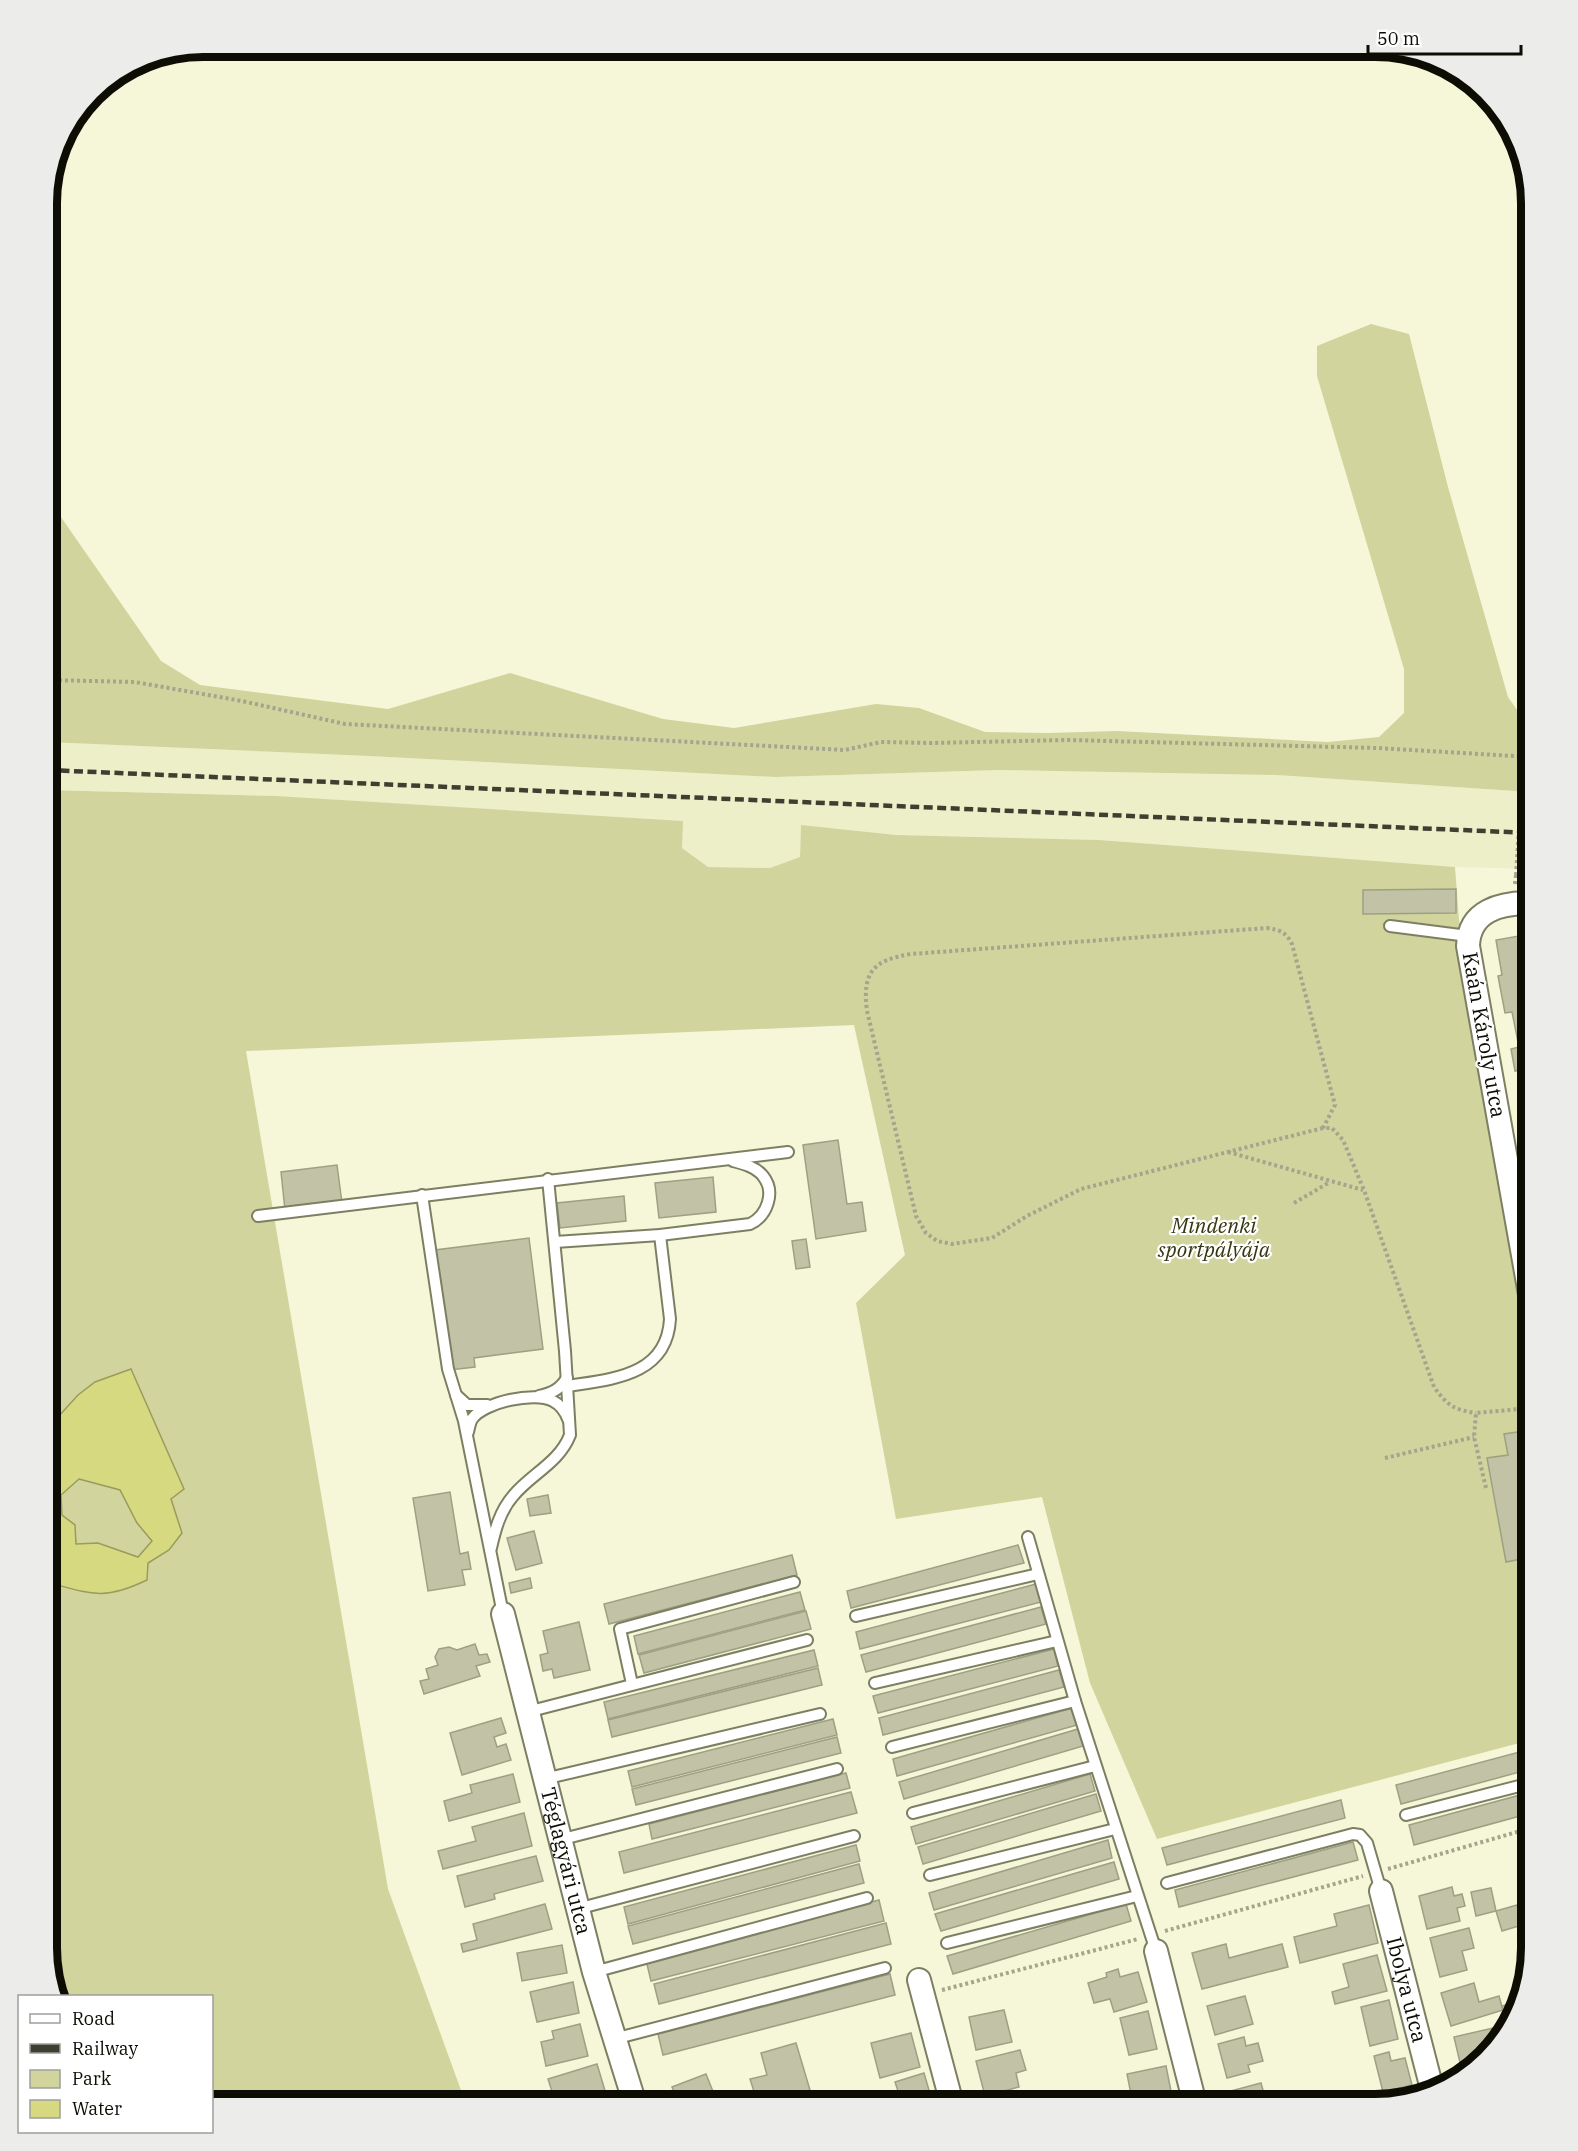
<svg xmlns="http://www.w3.org/2000/svg" width="1578" height="2151" viewBox="0 0 1578 2151" font-family="'IBM Plex Serif',serif">
<style>
.built{fill:#edefc8}
.green{fill:#d1d49c}
.water{fill:#d7d980;stroke:#9a9c5b;stroke-width:1.5;fill-rule:evenodd}
.building{fill:#c2c3a6;stroke:#9ea083;stroke-width:1.5}
.lines{fill:none;stroke-linecap:round;stroke-linejoin:round}
.lane-casing{stroke:#7d7f63;stroke-width:14}
.street-casing{stroke:#7d7f63;stroke-width:26}
.path{stroke:#a3a58d;stroke-width:4;stroke-dasharray:3 3;stroke-linecap:butt}
.lane{stroke:#fff;stroke-width:10}
.street{stroke:#fff;stroke-width:22}
.rail{stroke:#3f3f31;stroke-width:4.5;stroke-dasharray:9 4.5;stroke-linecap:butt}
.path-bridge{stroke:#a3a58d;stroke-width:4;stroke-dasharray:3 3;stroke-linecap:butt}
.labels{text-anchor:middle;stroke-width:4.5;stroke-linejoin:round;paint-order:stroke}
.street-label{font-size:21px;fill:#0d0d04;stroke:#fff}
.park-label{font-size:21px;font-style:italic;fill:#36360f;stroke:#fff}
.rim{fill:none;stroke:#0d0d04;stroke-width:8}
</style>
<rect width="100%" height="100%" fill="#f5f7d8"/>
<polygon class="built" points="47,742 369,756 775,777 999,770 1277,775 1531,792 1531,869 1455,867 1099,840 896,835 801,825 800,857 770,868 708,867 682,848 682,821 276,796 47,790"/>
<g class="green">
<polygon points="1371,324 1409,334 1448,487 1508,697 1531,730 1531,792 1277,775 999,770 775,777 369,756 47,742 47,497 161,661 200,685 388,709 510,673 663,719 734,728 876,704 919,708 985,732 1048,733 1117,731 1328,742 1379,737 1404,713 1404,669 1317,376 1317,346"/>
<polygon points="47,790 276,796 683,821 682,848 708,867 770,868 800,857 801,825 896,835 1099,840 1455,867 1459,920 1531,1239 1531,1740 1157,1839 1090,1683 1042,1497 896,1519 856,1303 905,1255 854,1025 246,1051 388,1889 466,2104 212,2104 212,1996 60,1996 47,1948"/>
</g>
<path class="water" d="M131,1369L184,1489L171,1499L182,1533L169,1550L148,1563L147,1580C103,1601 91,1594 47,1582V1407L59,1416L78,1395L95,1382ZM79,1479L120,1490L137,1523L152,1541L138,1557L98,1543L76,1544L75,1525L62,1515L61,1495Z"/>
<g class="building">
<polygon points="1456,889 1456,913 1363,914 1363,890"/>
<polygon points="1531,934 1531,1106 1528,1107 1520,1070 1515,1071 1511,1049 1519,1047 1512,1012 1505,1013 1498,976 1502,975 1496,940"/>
<polygon points="838,1140 847,1204 862,1202 866,1231 816,1239 803,1145"/>
<polygon points="337,1165 342,1203 285,1210 281,1172"/>
<polygon points="713,1177 716,1212 659,1218 655,1183"/>
<polygon points="624,1196 626,1221 560,1228 557,1203"/>
<polygon points="529,1238 543,1349 474,1358 475,1367 450,1370 435,1250"/>
<polygon points="806,1239 810,1267 796,1269 792,1241"/>
<polygon points="1524,1431 1531,1472 1531,1557 1506,1562 1487,1458 1508,1455 1504,1434"/>
<polygon points="450,1492 460,1554 468,1552 471,1569 462,1570 465,1585 428,1591 413,1498"/>
<polygon points="548,1495 551,1513 530,1516 527,1499"/>
<polygon points="534,1531 542,1563 516,1570 507,1538"/>
<polygon points="1018,1545 1024,1563 851,1608 847,1591"/>
<polygon points="792,1555 797,1575 609,1624 604,1604"/>
<polygon points="530,1578 532,1588 511,1593 509,1583"/>
<polygon points="1036,1584 1041,1602 860,1649 856,1632"/>
<polygon points="800,1592 805,1610 638,1654 634,1636"/>
<polygon points="1041,1607 1046,1624 866,1672 861,1655"/>
<polygon points="806,1611 811,1629 644,1673 639,1655"/>
<polygon points="579,1622 590,1670 554,1678 552,1669 543,1671 540,1655 548,1653 543,1631"/>
<polygon points="475,1644 479,1655 487,1654 490,1662 476,1666 480,1676 424,1694 420,1681 429,1679 426,1669 438,1665 435,1657 439,1649 449,1647 457,1650"/>
<polygon points="1054,1649 1058,1666 878,1713 873,1696"/>
<polygon points="814,1650 818,1666 608,1719 604,1702"/>
<polygon points="818,1668 822,1685 612,1737 608,1720"/>
<polygon points="1059,1670 1064,1687 883,1735 879,1718"/>
<polygon points="1072,1708 1077,1725 897,1776 893,1759"/>
<polygon points="501,1718 506,1733 494,1737 497,1747 506,1744 511,1760 462,1775 450,1733"/>
<polygon points="833,1719 837,1735 632,1787 628,1771"/>
<polygon points="1078,1729 1083,1746 904,1799 899,1782"/>
<polygon points="837,1737 841,1753 636,1805 632,1789"/>
<polygon points="1531,1749 1531,1769 1401,1804 1396,1785"/>
<polygon points="846,1773 850,1788 652,1839 649,1824"/>
<polygon points="513,1774 520,1802 449,1821 444,1801 472,1793 470,1785"/>
<polygon points="1090,1774 1095,1791 916,1844 911,1827"/>
<polygon points="851,1792 857,1813 624,1873 619,1852"/>
<polygon points="1531,1792 1531,1813 1414,1845 1409,1825"/>
<polygon points="1096,1794 1101,1811 923,1864 918,1847"/>
<polygon points="1341,1800 1345,1818 1167,1865 1162,1848"/>
<polygon points="524,1813 532,1846 443,1869 438,1851 476,1841 472,1827"/>
<polygon points="1108,1840 1112,1858 934,1910 929,1893"/>
<polygon points="1353,1842 1358,1860 1179,1907 1175,1890"/>
<polygon points="856,1845 860,1861 628,1924 624,1907"/>
<polygon points="536,1856 543,1881 494,1894 495,1899 465,1907 457,1876"/>
<polygon points="1114,1862 1119,1879 941,1931 935,1914"/>
<polygon points="859,1864 864,1883 633,1944 628,1926"/>
<polygon points="1452,1887 1454,1896 1462,1894 1465,1906 1457,1908 1460,1921 1427,1929 1419,1896"/>
<polygon points="1491,1888 1496,1911 1476,1916 1471,1892"/>
<polygon points="879,1900 884,1921 651,1981 646,1960"/>
<polygon points="545,1904 552,1929 463,1952 461,1944 477,1940 473,1924"/>
<polygon points="1126,1904 1131,1921 953,1974 947,1956"/>
<polygon points="1369,1905 1378,1943 1300,1963 1294,1937 1337,1926 1334,1914"/>
<polygon points="1517,1905 1522,1925 1502,1931 1496,1911"/>
<polygon points="886,1923 891,1944 659,2004 654,1984"/>
<polygon points="1469,1928 1474,1948 1462,1951 1467,1970 1440,1977 1430,1938"/>
<polygon points="1226,1944 1229,1958 1282,1944 1288,1967 1202,1989 1192,1953"/>
<polygon points="562,1945 567,1973 522,1981 517,1953"/>
<polygon points="1377,1955 1387,1991 1335,2004 1332,1992 1349,1987 1343,1964"/>
<polygon points="1118,1969 1120,1977 1138,1972 1147,2002 1114,2012 1110,1999 1094,2003 1088,1983 1107,1977 1106,1973"/>
<polygon points="890,1974 895,1995 663,2055 658,2034"/>
<polygon points="573,1982 579,2013 537,2022 530,1992"/>
<polygon points="1474,1983 1479,2002 1499,1996 1503,2010 1451,2026 1441,1993"/>
<polygon points="1245,1996 1253,2024 1215,2035 1207,2006"/>
<polygon points="1389,2000 1398,2039 1370,2046 1361,2007"/>
<polygon points="1517,2002 1510,2026 1507,2029 1502,2006"/>
<polygon points="1004,2010 1012,2042 976,2050 969,2017"/>
<polygon points="1148,2011 1157,2049 1129,2055 1120,2018"/>
<polygon points="580,2024 588,2056 546,2066 541,2042 554,2039 552,2031"/>
<polygon points="1493,2028 1501,2035 1468,2069 1462,2071 1454,2037"/>
<polygon points="911,2033 920,2067 880,2078 871,2043"/>
<polygon points="1244,2037 1246,2046 1258,2043 1263,2061 1248,2065 1250,2072 1227,2078 1218,2044"/>
<polygon points="796,2043 810,2090 799,2093 803,2104 758,2104 750,2079 767,2075 761,2053"/>
<polygon points="1020,2050 1026,2070 1016,2073 1019,2087 985,2096 976,2061"/>
<polygon points="1389,2052 1391,2061 1405,2058 1412,2085 1383,2092 1374,2056"/>
<polygon points="597,2064 606,2094 572,2104 556,2104 548,2079"/>
<polygon points="1166,2066 1172,2096 1133,2104 1127,2074"/>
<polygon points="924,2073 933,2104 875,2104 873,2099 898,2091 895,2082"/>
<polygon points="706,2074 718,2104 679,2104 672,2087"/>
<polygon points="1261,2083 1267,2104 1288,2099 1289,2104 1230,2104 1227,2092"/>
</g>
<g class="lines">
<defs>
<g id="lane">
<polyline points="1390,926 1468,936"/>
<polyline points="422,1195 448,1369 464,1421 503,1614"/>
<polyline points="258,1216 788,1152"/>
<path d="M555,1242L660,1235L750,1224C767,1216 776,1192 763,1176C756,1167 744,1164 733,1161"/>
<path d="M568,1386C612,1379 667,1376 670,1319L660,1235"/>
<polyline points="456,1395 467,1405 487,1405"/>
<path d="M539,1396C553,1393 560,1389 567,1378"/>
<path d="M468,1432C469,1428 470,1422 472,1419C484,1402 535,1391 553,1401C561,1405 565,1411 568,1419"/>
<polyline points="1028,1537 1075,1701 1156,1951"/>
<path d="M491,1548C495,1530 500,1511 513,1496C531,1474 559,1463 570,1435L565,1351L548,1179"/>
<polyline points="856,1616 1038,1574"/>
<polyline points="875,1683 1057,1641"/>
<polyline points="632,1684 620,1629 794,1582"/>
<polyline points="527,1712 807,1640"/>
<polyline points="892,1747 1075,1701"/>
<polyline points="544,1779 820,1714"/>
<polyline points="913,1813 1095,1766"/>
<polyline points="1406,1815 1531,1783"/>
<polyline points="559,1840 837,1769"/>
<polyline points="930,1875 1115,1829"/>
<polyline points="1167,1883 1353,1834 1360,1835 1367,1843 1381,1891"/>
<polyline points="577,1909 854,1836"/>
<polyline points="947,1943 1137,1896"/>
<polyline points="594,1972 867,1898"/>
<polyline points="614,2039 885,1968"/>
</g>
<g id="street">
<path d="M1531,1300L1468,946C1469,910 1501,903 1531,903"/>
<path id="s1" d="M503,1614L594,1972L635,2104"/>
<path id="s2" d="M1381,1891L1432,2089"/>
<polyline points="1156,1951 1195,2104"/>
<polyline points="919,1980 952,2104"/>
</g>
</defs>
<use href="#lane" class="lane-casing"/>
<use href="#street" class="street-casing"/>
<g class="path">
<polyline points="47,680 135,682 242,701 345,724 845,750 881,742 931,743 1068,740 1377,748 1531,757"/>
<polyline points="1521,797 1528,757"/>
<polyline points="1515,884 1516,875"/>
<path d="M1323,1128L1081,1189L1027,1216L992,1238L952,1244L937,1241L926,1233L916,1216L867,1011C862,972 873,960 911,954L1267,928C1280,930 1286,932 1292,944L1335,1105L1323,1128H1332L1343,1140L1364,1190L1434,1387C1447,1405 1454,1410 1476,1413"/>
<polyline points="1228,1152 1363,1190"/>
<polyline points="1294,1203 1330,1182"/>
<polyline points="1385,1458 1474,1437"/>
<polyline points="1486,1488 1474,1437 1476,1413 1531,1408"/>
<polyline points="1388,1869 1531,1828"/>
<polyline points="1165,1931 1363,1876"/>
<polyline points="942,1990 1138,1939"/>
</g>
<use href="#lane" class="lane"/>
<use href="#street" class="street"/>
<polyline class="rail" points="47,770 1531,833"/>
<polyline class="path-bridge" points="1516,875 1521,797"/>
</g>
<g class="labels">
<g class="street-label">
<text transform="translate(1484 1035) rotate(80)" y="7">Kaán Károly utca</text>
<text dy="7" stroke="none"><textPath href="#s1" startOffset="255">Téglagyári utca</textPath></text>
<text dy="7" stroke="none"><textPath href="#s2" startOffset="102">Ibolya utca</textPath></text>
</g>
<g class="park-label">
<text x="1214" y="1233">Mindenki<tspan x="1214" dy="24">sportpályája</tspan></text>
</g>
</g>
<path d="M0 0H1578V2151H0ZM203 57H1375A146 146 0 0 1 1521 203V1948A146 146 0 0 1 1375 2094H203A146 146 0 0 1 57 1948V203A146 146 0 0 1 203 57Z" fill="#ececeb" fill-rule="evenodd"/>
<path class="rim" d="M203 57H1375A146 146 0 0 1 1521 203V1948A146 146 0 0 1 1375 2094H203A146 146 0 0 1 57 1948V203A146 146 0 0 1 203 57Z"/>
<rect x="18" y="1995" width="195" height="138" fill="#ffffff" stroke="#9e9e9b" stroke-width="1.5"/>
<rect x="30" y="2014" width="30" height="9" fill="#ffffff" stroke="#9e9e9b" stroke-width="1.5"/>
<text x="72" y="2025" font-size="18" fill="#0d0d04">Road</text>
<rect x="30" y="2044" width="30" height="9" fill="#3f3f31" stroke="#9e9e9b" stroke-width="1.5"/>
<text x="72" y="2055" font-size="18" fill="#0d0d04">Railway</text>
<rect x="30" y="2070" width="30" height="18" fill="#d1d49c" stroke="#9e9e9b" stroke-width="1.5"/>
<text x="72" y="2085" font-size="18" fill="#0d0d04">Park</text>
<rect x="30" y="2100" width="30" height="18" fill="#d7d980" stroke="#9e9e9b" stroke-width="1.5"/>
<text x="72" y="2115" font-size="18" fill="#0d0d04">Water</text>
<path d="M1368 45v9h153v-9" fill="none" stroke="#0d0d04" stroke-width="3"/>
<text x="1377" y="45" font-size="18" fill="#0d0d04" stroke="#ffffff" stroke-width="4.5" paint-order="stroke">50 m</text>
</svg>
